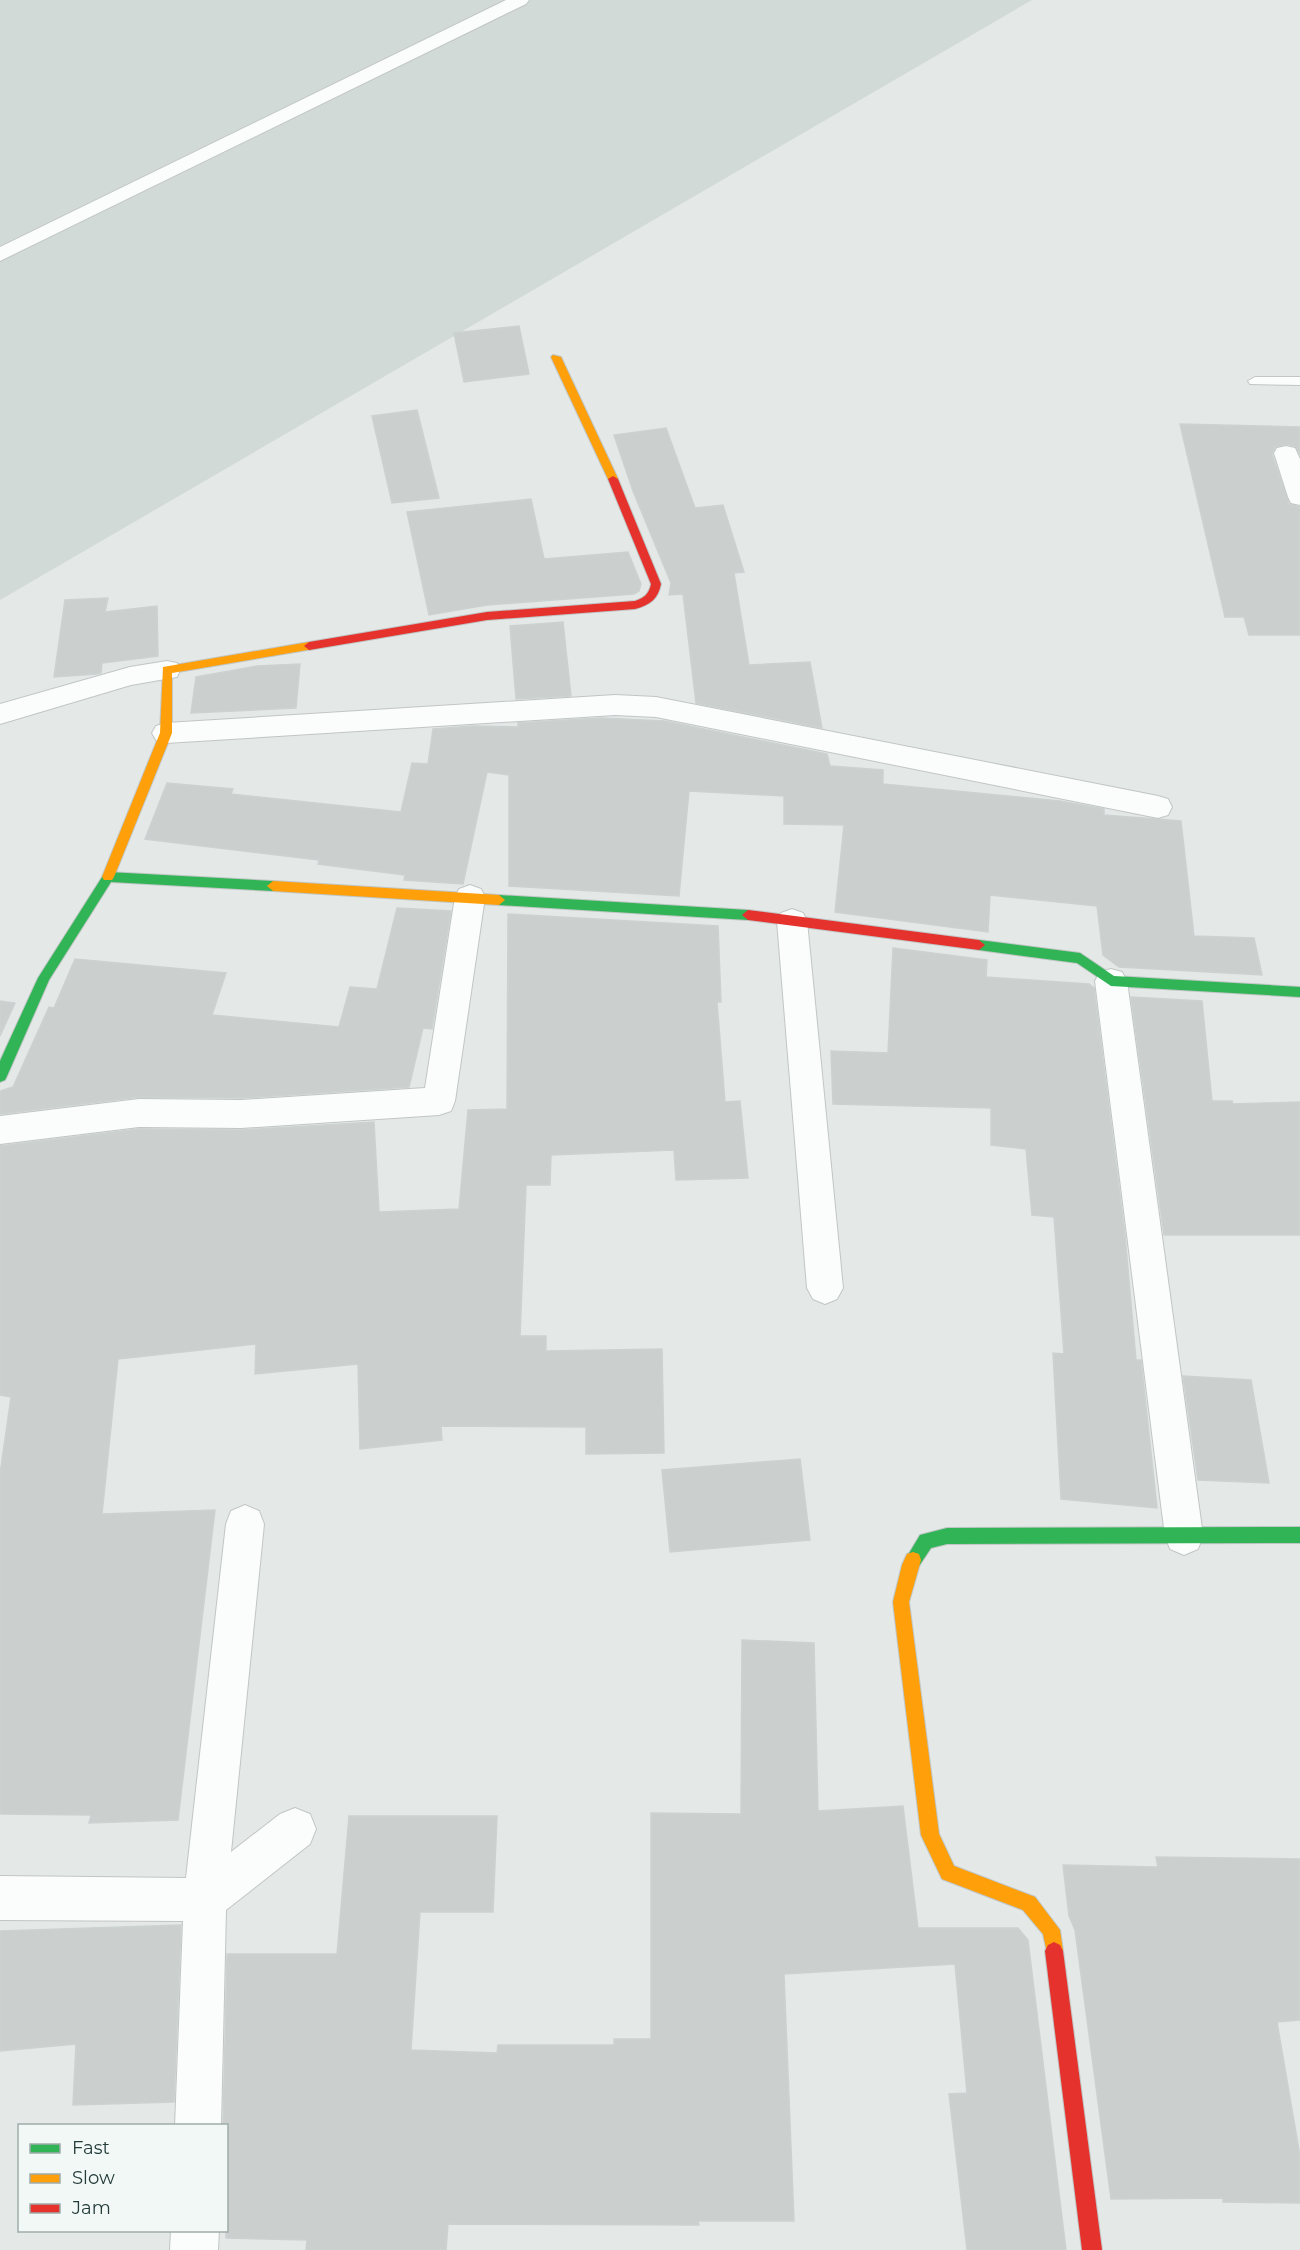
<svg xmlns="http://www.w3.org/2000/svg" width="1300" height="2250" viewBox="0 0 1300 2250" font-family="Montserrat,sans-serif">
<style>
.built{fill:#d2dad8}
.building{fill:#cbd0cf;stroke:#ccd2d1;stroke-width:1.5}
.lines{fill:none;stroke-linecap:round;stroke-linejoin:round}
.lane-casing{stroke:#c1c6c5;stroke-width:2}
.street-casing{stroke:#c1c6c5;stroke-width:2}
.fast-casing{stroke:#c0c6c5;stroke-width:2}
.slow-casing{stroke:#c0c6c5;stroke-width:2}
.jam-casing{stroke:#c0c6c5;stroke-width:2}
.lane{fill:#fbfcfc;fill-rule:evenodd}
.street{fill:#fbfcfc;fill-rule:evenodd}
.fast{fill:#30b455;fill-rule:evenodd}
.slow{fill:#ff9f0a;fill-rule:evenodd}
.jam{fill:#e5322d;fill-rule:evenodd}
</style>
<rect width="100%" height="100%" fill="#e4e9e8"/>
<polygon class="built" points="0,0 1032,0 0,600"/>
<g class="building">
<polygon points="519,326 529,374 464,382 454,333"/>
<polygon points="417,410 439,498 392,503 372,416"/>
<polygon points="1180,424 1300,427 1300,454 1295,446 1286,444 1275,447 1272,454 1289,504 1300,507 1300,635 1249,635 1244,617 1225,617"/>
<polygon points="666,428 695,508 723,505 744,572 734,573 749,665 810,662 822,728 696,703 683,594 669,595 671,583 633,491 614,435"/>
<polygon points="531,499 544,559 628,552 641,584 639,591 634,594 487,605 429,615 407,512"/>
<polygon points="108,598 105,612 157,606 158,656 102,663 101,673 97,674 54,677 65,600"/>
<polygon points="563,622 571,696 516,699 510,626"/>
<polygon points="300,664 296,708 191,713 196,677 257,666"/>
<polygon points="601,718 665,721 827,754 830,766 883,770 883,784 1060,801 1104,809 1104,815 1181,821 1194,936 1254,938 1262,975 1119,967 1103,955 1097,906 990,895 988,932 835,912 844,825 784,824 784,796 689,791 679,896 509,886 509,775 487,772 463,884 404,880 405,875 318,864 319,860 145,839 167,783 233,789 231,794 401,812 412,763 428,764 433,729 473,726 518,727 518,723"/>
<polygon points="397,908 451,911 432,1029 423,1028 409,1087 241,1098 139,1097 0,1114 0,1091 13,1087 49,1007 54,1008 75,959 226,973 212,1015 339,1027 350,987 377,989"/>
<polygon points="508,914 718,926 721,1002 717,1002 725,1102 740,1101 748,1178 676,1180 674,1150 551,1155 550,1185 526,1185 520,1336 546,1336 546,1351 662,1349 664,1453 586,1454 586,1427 441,1426 442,1440 360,1449 358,1364 255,1374 256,1344 118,1359 102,1514 215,1510 178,1820 89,1823 91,1815 0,1814 0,1474 11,1397 0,1395 0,1146 139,1129 241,1130 374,1122 379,1212 459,1209 468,1110 507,1109"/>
<polygon points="893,948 987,960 986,977 1089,984 1094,988 1125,1235 1136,1360 1141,1360 1157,1508 1061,1499 1053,1353 1064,1354 1054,1217 1032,1215 1026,1149 991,1145 991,1108 833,1104 831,1051 888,1053"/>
<polygon points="1131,997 1202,1001 1212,1101 1232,1101 1233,1104 1300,1102 1300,1235 1164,1235"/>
<polygon points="0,1001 15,1003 0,1036"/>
<polygon points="1183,1376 1251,1380 1269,1483 1198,1480"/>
<polygon points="800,1459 810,1540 670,1552 662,1470"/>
<polygon points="742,1640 814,1643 818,1811 903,1806 918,1928 1018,1928 1028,1940 1066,2250 967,2250 949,2094 967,2093 955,1964 784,1974 794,2221 698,2221 699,2225 448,2224 446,2250 306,2250 307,2240 226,2238 226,2126 223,2126 227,1954 337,1954 349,1816 497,1816 493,1912 420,1912 411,2050 497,2053 498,2045 614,2045 614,2039 651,2039 651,1813 741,1814"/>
<polygon points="1156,1857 1300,1859 1300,2020 1277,2022 1300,2156 1300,2203 1223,2202 1223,2198 1111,2199 1075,1930 1069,1916 1063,1865 1158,1867"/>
<polygon points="181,1925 174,2102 73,2105 76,2044 0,2051 0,1931"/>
</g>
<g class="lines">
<defs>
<polygon id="lane" points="1255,377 1300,377 1300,385 1250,384 1248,381"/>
<g id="street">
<polygon points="506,0 529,0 526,4 0,261 0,247"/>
<polygon points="1286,446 1295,448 1300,459 1300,505 1291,503 1288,497 1274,453 1277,448"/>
<polygon points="167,661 177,663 180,670 177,677 131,685 0,724 0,704 130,667"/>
<polygon points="615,695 656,697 1158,796 1168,799 1172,807 1168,815 1158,818 656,717 615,715 166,743 156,740 152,733 156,726 166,723"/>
<polygon points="470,885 481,889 485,897 455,1101 451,1111 439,1115 241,1128 139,1127 0,1144 0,1116 139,1099 241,1100 425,1088 455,897 459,889"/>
<polygon points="792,909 803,913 807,921 843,1288 837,1299 825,1304 813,1299 807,1288 777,921 781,913"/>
<polygon points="1111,969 1122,972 1127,981 1203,1536 1198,1549 1184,1555 1170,1549 1165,1536 1095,981 1100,972"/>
<polygon points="245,1505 259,1511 264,1524 231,1852 280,1814 295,1808 310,1814 316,1829 310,1844 226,1910 221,2126 175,2126 183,1921 0,1920 0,1876 186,1878 226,1524 231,1511"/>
<polygon points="171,2230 219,2230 218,2250 170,2250"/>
</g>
<g id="fast">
<polygon points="108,872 273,881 279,886 273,891 111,882 49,980 7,1076 5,1080 0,1082 0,1061 38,978 104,874"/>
<polygon points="499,895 748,910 754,915 748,920 499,905 493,900"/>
<polygon points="979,940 1080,953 1114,976 1300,987 1300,997 1111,986 1077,963 979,950 973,945"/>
<polygon points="1300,1527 1300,1543 947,1544 931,1548 919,1566 913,1568 907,1566 905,1560 920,1535 947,1528"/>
</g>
<g id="slow">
<polygon points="553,355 561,357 618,479 617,481 613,482 608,479 551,357"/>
<polygon points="309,642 313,643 313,649 172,673 172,733 114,877 112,880 104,880 102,877 160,733 163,667"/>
<polygon points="273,881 499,895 505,900 499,905 273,891 267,886"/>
<polygon points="913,1552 919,1554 921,1560 909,1602 939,1834 954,1866 1035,1897 1060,1930 1063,1951 1060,1957 1054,1960 1048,1957 1043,1934 1023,1910 942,1879 921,1835 893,1602 902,1565 907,1554"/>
</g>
<g id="jam">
<path d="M613,476L618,479L661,584C658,599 650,605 635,609L487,620L309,650L304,646L309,642L487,612L635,601C644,598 649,594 651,584L608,479Z"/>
<polygon points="748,910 979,940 985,945 979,950 748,920 742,915"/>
<polygon points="1054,1942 1060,1945 1063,1951 1102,2250 1082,2250 1045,1951 1048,1945"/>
</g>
</defs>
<use href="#lane" class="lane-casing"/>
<use href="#street" class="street-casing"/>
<use href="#fast" class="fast-casing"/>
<use href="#slow" class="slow-casing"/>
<use href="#jam" class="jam-casing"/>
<use href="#lane" class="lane"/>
<use href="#street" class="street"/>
<use href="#fast" class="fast"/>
<use href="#slow" class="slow"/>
<use href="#jam" class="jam"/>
</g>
<rect x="18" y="2124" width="210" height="108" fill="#f2f8f6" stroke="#9facaa" stroke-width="1.5"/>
<rect x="30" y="2144" width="30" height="9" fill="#30b455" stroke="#9facaa" stroke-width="1.5"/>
<text x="72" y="2154" font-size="18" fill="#233b39">Fast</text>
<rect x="30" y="2174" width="30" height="9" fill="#ff9f0a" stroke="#9facaa" stroke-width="1.5"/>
<text x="72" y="2184" font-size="18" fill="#233b39">Slow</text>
<rect x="30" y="2204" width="30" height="9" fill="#e5322d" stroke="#9facaa" stroke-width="1.5"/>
<text x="72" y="2214" font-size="18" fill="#233b39">Jam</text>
</svg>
